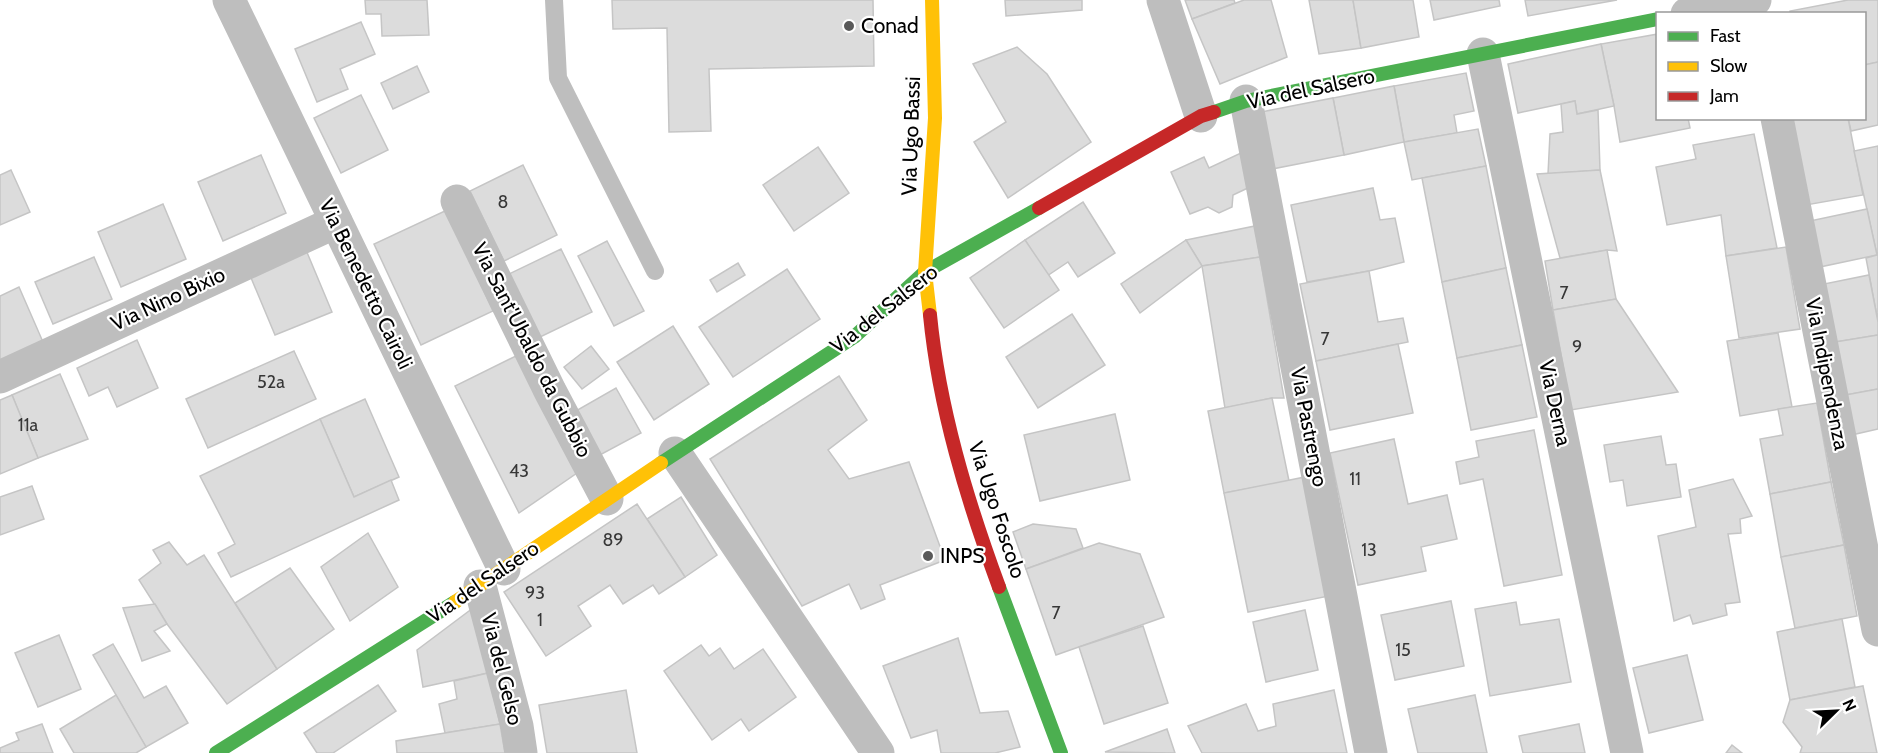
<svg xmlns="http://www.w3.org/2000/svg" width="1878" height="753" viewBox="0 0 1878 753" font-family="Cabin,sans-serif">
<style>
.building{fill:#dcdcdc;stroke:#c5c5c5;stroke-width:1.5}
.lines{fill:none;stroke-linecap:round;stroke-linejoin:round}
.lane{stroke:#bebebe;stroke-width:18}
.street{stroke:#bebebe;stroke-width:33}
.fast{stroke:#4caf50;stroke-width:14}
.slow{stroke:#ffc107;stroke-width:14}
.jam{stroke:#c62828;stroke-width:14}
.poi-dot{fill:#595959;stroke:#fff;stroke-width:2}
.labels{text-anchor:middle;stroke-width:4.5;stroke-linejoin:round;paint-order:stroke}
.number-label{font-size:18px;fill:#373737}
.poi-label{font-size:21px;fill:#000;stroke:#fff;text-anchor:start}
.street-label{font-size:21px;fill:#000;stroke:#fff}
</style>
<rect width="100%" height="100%" fill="#fff"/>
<g class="building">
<polygon points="365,0 427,0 429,35 382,36 381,14 366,14"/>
<polygon points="612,0 873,0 874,66 709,69 711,131 669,132 667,28 613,29"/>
<polygon points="1005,0 1082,0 1082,10 1006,16"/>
<polygon points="1185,0 1234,0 1235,3 1192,19"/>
<polygon points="1244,0 1271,0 1287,57 1220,84 1192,19"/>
<polygon points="1309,0 1353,0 1361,48 1319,54"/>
<polygon points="1353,0 1413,0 1419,37 1361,48"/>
<polygon points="1430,0 1499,0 1500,6 1434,20"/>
<polygon points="1525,0 1617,0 1528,16"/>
<polygon points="1848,0 1878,0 1878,62 1864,65 1864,14 1790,14 1790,11"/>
<polygon points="361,22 375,54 340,69 348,89 317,102 295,49"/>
<polygon points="1658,34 1658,118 1688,118 1690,128 1620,142 1614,106 1601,44"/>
<polygon points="1601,44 1614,106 1577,114 1575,101 1518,113 1508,64"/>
<polygon points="1017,47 1047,74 1091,142 1008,198 974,142 1006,122 973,64"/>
<polygon points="1878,62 1878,125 1851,131 1848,118 1864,118 1864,65"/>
<polygon points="417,66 429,92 393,109 381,83"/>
<polygon points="1466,73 1474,111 1454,115 1457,133 1404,142 1394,86"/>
<polygon points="1394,86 1404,142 1344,155 1333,98"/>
<polygon points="361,95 388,150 341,173 314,118"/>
<polygon points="1333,98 1344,155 1272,169 1261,112"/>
<polygon points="1575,101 1577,114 1598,110 1600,170 1548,174 1550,134 1563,132 1561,104"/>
<polygon points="1789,118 1848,118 1863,195 1806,205"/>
<polygon points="1478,129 1486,166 1412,180 1404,142"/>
<polygon points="1754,134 1777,248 1726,256 1721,215 1667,225 1656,167 1696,159 1693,145"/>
<polygon points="1878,146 1878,255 1877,255 1854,151"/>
<polygon points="818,147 849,193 794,231 763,185"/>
<polygon points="1243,152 1252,186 1233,195 1232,207 1219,213 1208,207 1190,214 1171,172 1204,157 1209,168"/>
<polygon points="261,155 286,213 223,241 198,182"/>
<polygon points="523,165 557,235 504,261 470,191"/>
<polygon points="1486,166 1506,268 1442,282 1422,178"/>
<polygon points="11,170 30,212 0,225 0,175"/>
<polygon points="1600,170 1617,251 1607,250 1560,258 1537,174"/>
<polygon points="1373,188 1380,220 1395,218 1404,262 1369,271 1307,282 1291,205"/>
<polygon points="1083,202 1115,253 1078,277 1068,262 1047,276 1025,240"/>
<polygon points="163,204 186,259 121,287 98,232"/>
<polygon points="1867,209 1877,255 1815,268 1805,222"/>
<polygon points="447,210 493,311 421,345 374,244"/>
<polygon points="1255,226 1260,257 1202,266 1186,240"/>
<polygon points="1025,240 1059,290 1004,328 970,278"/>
<polygon points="1186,240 1202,266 1140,313 1121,284"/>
<polygon points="607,241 644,311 614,326 578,256"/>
<polygon points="1786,247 1800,329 1739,338 1726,256"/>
<polygon points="561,249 592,312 538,338 507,275"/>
<polygon points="306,250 332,312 275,335 249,273"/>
<polygon points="1607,250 1616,299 1553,310 1545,261"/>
<polygon points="1877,255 1878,255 1878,322 1866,258"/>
<polygon points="94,257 112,299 53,324 35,282"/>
<polygon points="1260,257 1284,398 1272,398 1225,408 1202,266"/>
<polygon points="738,263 745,275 717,292 710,280"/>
<polygon points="1506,268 1522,345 1457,358 1442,282"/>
<polygon points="787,269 820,319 733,377 699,327"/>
<polygon points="1369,271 1378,322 1403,318 1408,342 1316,361 1300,284"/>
<polygon points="1869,275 1878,322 1878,335 1829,343 1819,285"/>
<polygon points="19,287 43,342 0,361 0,296"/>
<polygon points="1616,299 1678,392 1571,410 1553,310"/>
<polygon points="1072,314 1105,365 1038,408 1006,357"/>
<polygon points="673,326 709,384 654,420 617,362"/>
<polygon points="1778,333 1792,407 1740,416 1727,341"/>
<polygon points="1878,335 1878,389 1840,396 1829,343"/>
<polygon points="137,340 158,388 117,407 108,387 89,396 77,368"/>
<polygon points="1398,344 1413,413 1330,430 1316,361"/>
<polygon points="1522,345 1537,417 1471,430 1457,358"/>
<polygon points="591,346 609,369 582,389 564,367"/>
<polygon points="294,351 316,399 208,448 186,399"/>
<polygon points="518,355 577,473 519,513 455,386"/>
<polygon points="60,374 88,439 38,458 12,395"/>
<polygon points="839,376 867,420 828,450 849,479 909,462 945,560 880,585 885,599 861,609 849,584 802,606 710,459"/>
<polygon points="616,388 641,433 598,456 574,412"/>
<polygon points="1878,389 1878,429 1847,436 1840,396"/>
<polygon points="12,395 38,458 0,474 0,400"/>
<polygon points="1272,398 1289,481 1224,493 1208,411"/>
<polygon points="365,399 399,477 354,497 320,419"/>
<polygon points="1817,403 1831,482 1770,494 1760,439 1783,435 1778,409"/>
<polygon points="1115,414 1130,480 1040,501 1024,435"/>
<polygon points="320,419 354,497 391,480 399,500 231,577 218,553 235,544 200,476"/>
<polygon points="1534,430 1562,575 1504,586 1483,479 1460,484 1456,462 1479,457 1476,441"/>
<polygon points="1661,436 1666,465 1676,464 1681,497 1627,506 1623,480 1610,482 1604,445"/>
<polygon points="1394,439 1408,504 1447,495 1457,539 1421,547 1426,571 1358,585 1330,453"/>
<polygon points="1305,477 1329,596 1248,612 1224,493"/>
<polygon points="1733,479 1752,516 1740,519 1741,533 1728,534 1740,602 1725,604 1727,615 1693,624 1690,615 1674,621 1658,536 1696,527 1689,490"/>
<polygon points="1831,482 1844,545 1781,557 1770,494"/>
<polygon points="32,486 44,519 0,535 0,497"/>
<polygon points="681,497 717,555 685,577 647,519"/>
<polygon points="637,504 685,577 659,594 653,585 623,604 610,585 578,606 591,626 546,656 504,592"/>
<polygon points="1033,524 1076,529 1083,548 1026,569 1013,532"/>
<polygon points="368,533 398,587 350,621 321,567"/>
<polygon points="169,542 187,565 204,555 277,669 227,704 167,624 139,580 161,563 153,550"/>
<polygon points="1099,543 1140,554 1164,617 1056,655 1026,569"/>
<polygon points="1844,545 1857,616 1795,628 1781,557"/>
<polygon points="290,568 334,629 277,669 235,603"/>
<polygon points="1451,601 1464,666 1395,680 1381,615"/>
<polygon points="1516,602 1520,625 1559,619 1571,682 1490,696 1475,609"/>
<polygon points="155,604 167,624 154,631 170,651 142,661 123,608"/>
<polygon points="473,608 488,673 423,687 417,650"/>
<polygon points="1305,610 1318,670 1266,682 1253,622"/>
<polygon points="1842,619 1855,687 1790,700 1777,632"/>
<polygon points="1143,626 1168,703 1104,724 1079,647"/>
<polygon points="59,635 81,689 38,707 15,653"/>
<polygon points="958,638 980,713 1008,711 1020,747 995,753 941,753 937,730 911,738 883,666"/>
<polygon points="113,644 144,698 166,686 188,723 146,747 93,655"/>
<polygon points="701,645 709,656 720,648 734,669 763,649 796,697 749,731 741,719 712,740 664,671"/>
<polygon points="1687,655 1703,720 1649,733 1633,668"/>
<polygon points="488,673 500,724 445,733 439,704 457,699 454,681"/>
<polygon points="378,685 396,711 333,753 317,753 304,733"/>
<polygon points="1863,686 1877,753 1800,753 1802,747 1783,722 1790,700"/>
<polygon points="626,690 637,753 547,753 539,705"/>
<polygon points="1334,690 1347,753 1202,753 1188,726 1246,704 1258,731 1276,726 1273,704"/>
<polygon points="116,695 146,747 136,753 74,753 60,729"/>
<polygon points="1475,695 1487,753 1418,753 1408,709"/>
<polygon points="42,724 53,753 0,753 0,748 19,740 16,733"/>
<polygon points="500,724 505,753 397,753 396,741"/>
<polygon points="1579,724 1585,753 1523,753 1519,736"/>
<polygon points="1167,729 1175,753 1105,752"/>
<polygon points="1732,745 1742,753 1726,753"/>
</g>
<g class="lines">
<polyline class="lane" points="554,0 558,78 655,271"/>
<g class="street">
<polyline points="229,0 504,569"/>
<polyline points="1163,0 1201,116"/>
<polyline points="1687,14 1755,0"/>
<polyline points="1483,54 1627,753"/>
<polyline points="1246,101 1371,753"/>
<polyline points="1777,118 1878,630"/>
<polyline points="457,201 550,391 607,499"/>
<polyline points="0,377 336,222"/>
<polyline points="675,453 878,753"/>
<polyline points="480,586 517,726 521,753"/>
</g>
<g class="fast">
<polyline points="1214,112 1246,101 1658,19"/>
<polyline points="661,463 854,337 925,272 1039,208"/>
<polyline points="999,587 1061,753"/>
<polyline points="216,753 455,602"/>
</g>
<g class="slow">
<polyline points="930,315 925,272 935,118 932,0"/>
<polyline points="455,602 661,463"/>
</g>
<g class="jam">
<polyline points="1039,208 1201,116 1214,112"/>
<path d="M930,315C939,408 967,500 999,587"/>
</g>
</g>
<g class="poi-dot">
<circle cx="849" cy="26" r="6"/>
<circle cx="928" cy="556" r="6"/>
</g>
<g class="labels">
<g class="number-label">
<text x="503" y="208">8</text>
<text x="1564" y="299">7</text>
<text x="1325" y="345">7</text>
<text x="1577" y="353">9</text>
<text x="271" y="388">52a</text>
<text x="28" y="431">11a</text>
<text x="519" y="477">43</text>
<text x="1355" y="485">11</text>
<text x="613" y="546">89</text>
<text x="1369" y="556">13</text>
<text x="535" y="599">93</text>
<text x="1056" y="619">7</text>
<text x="540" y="626">1</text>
<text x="1403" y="656">15</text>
</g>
<g class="poi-label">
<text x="861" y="33">Conad</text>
<text x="940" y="563">INPS</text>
</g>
<g class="street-label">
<text transform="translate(1311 89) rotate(-12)" y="7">Via del Salsero</text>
<text transform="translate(911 136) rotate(-88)" y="7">Via Ugo Bassi</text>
<text transform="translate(366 284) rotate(64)" y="7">Via Benedetto Cairoli</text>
<text transform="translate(168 299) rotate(-25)" y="7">Via Nino Bixio</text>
<text transform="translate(884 309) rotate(-38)" y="7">Via del Salsero</text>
<text transform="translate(532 350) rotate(63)" y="7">Via Sant'Ubaldo da Gubbio</text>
<text transform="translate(1827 374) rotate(79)" y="7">Via Indipendenza</text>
<text transform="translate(1555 403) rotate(78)" y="7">Via Derna</text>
<text transform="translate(1309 427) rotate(79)" y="7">Via Pastrengo</text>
<text transform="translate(997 510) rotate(72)" y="7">Via Ugo Foscolo</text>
<text transform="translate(483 582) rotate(-34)" y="7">Via del Salsero</text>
<text transform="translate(502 669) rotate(76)" y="7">Via del Gelso</text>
</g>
</g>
<rect x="1656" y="12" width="210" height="108" fill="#ffffff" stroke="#999999" stroke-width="1.5"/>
<rect x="1668" y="32" width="30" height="9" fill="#4caf50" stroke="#999999" stroke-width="1.5"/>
<text x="1710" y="42" font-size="18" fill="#000000">Fast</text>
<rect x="1668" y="62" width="30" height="9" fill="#ffc107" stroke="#999999" stroke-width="1.5"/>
<text x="1710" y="72" font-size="18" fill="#000000">Slow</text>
<rect x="1668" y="92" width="30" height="9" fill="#c62828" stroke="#999999" stroke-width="1.5"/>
<text x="1710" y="102" font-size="18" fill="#000000">Jam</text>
<g transform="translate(1836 711) rotate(66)" stroke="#ffffff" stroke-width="4.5" paint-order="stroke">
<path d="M0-4.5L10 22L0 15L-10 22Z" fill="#000000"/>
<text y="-9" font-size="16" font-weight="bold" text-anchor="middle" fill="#000000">N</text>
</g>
</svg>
